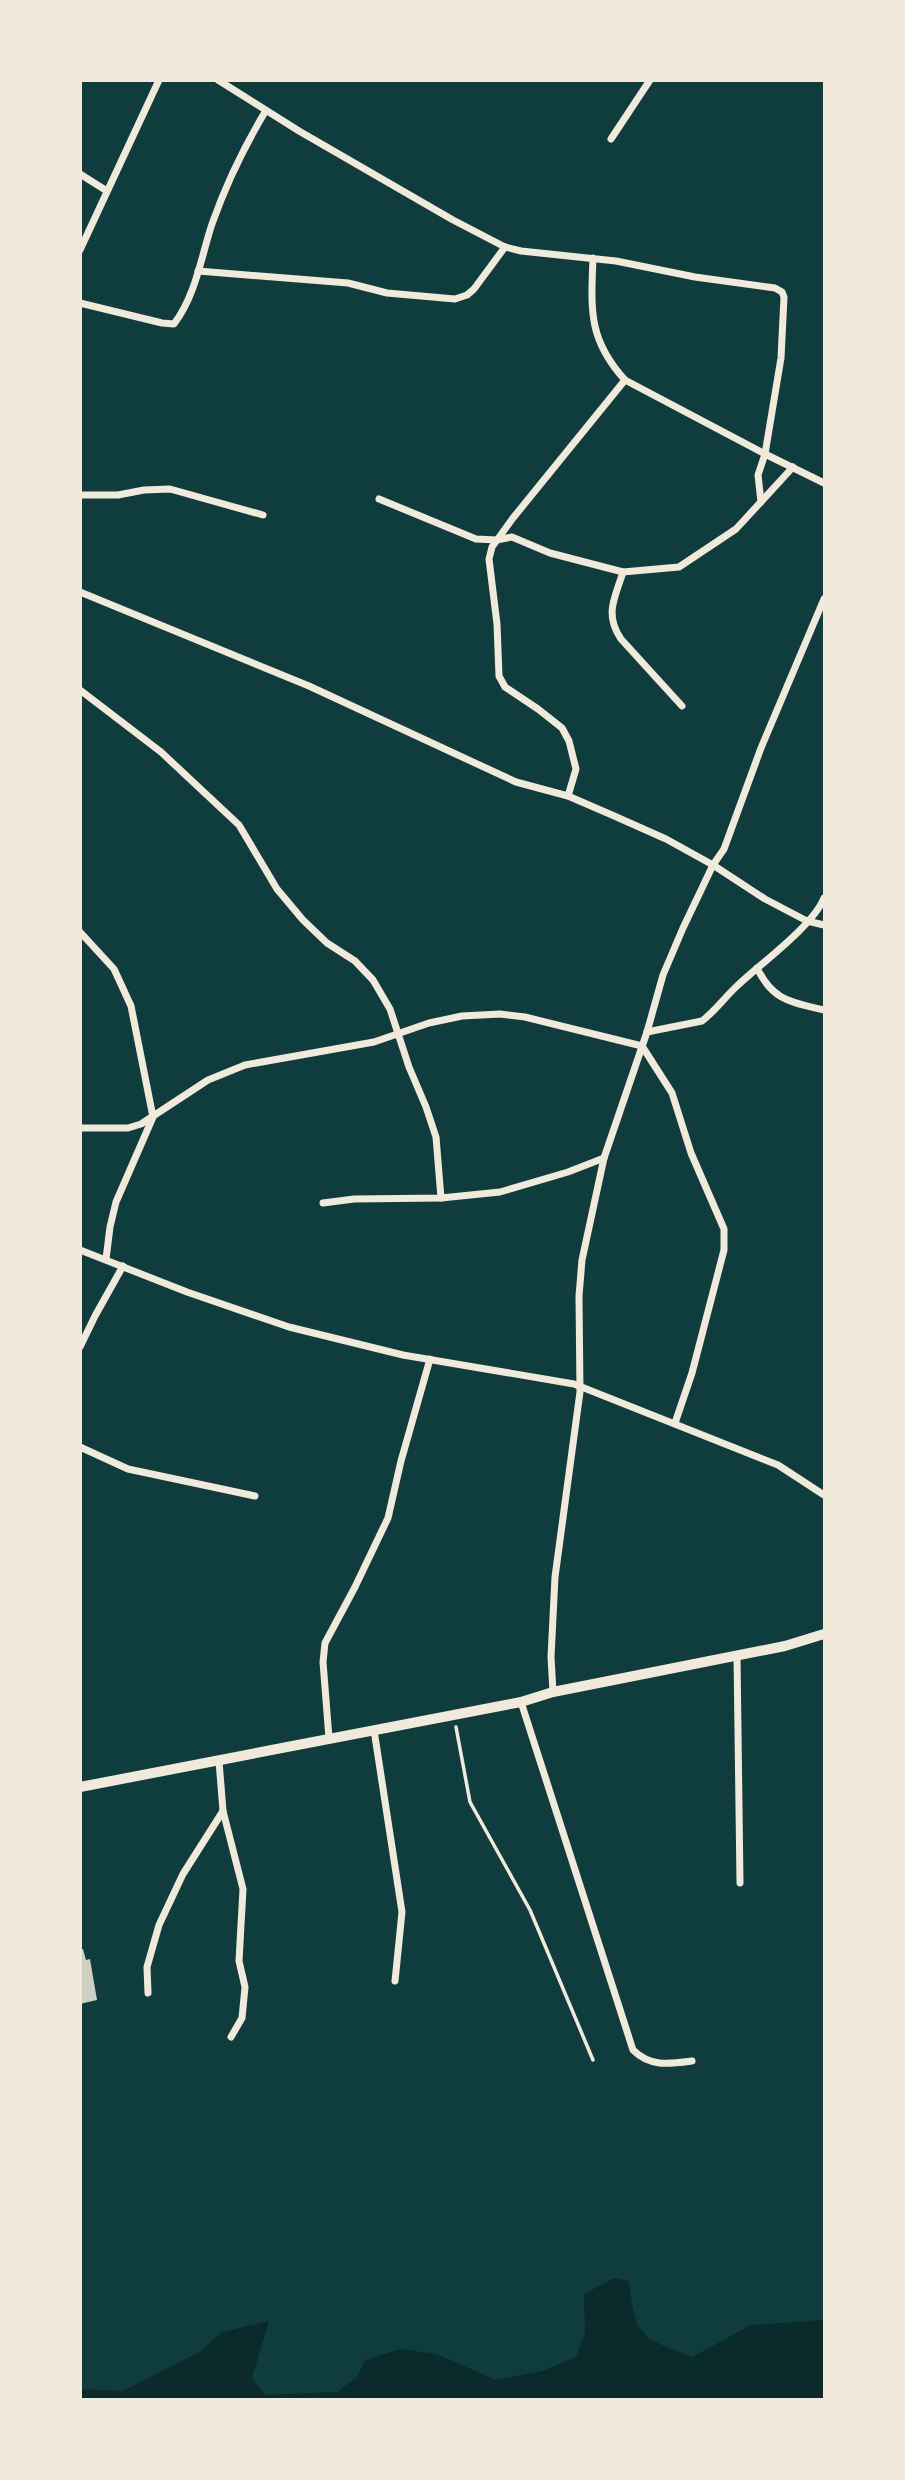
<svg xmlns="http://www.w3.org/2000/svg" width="905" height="2480" viewBox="0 0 905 2480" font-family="Inter,sans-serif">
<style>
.water{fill:#0a2a2b}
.building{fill:#cfcfc3}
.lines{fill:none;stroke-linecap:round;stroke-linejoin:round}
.path{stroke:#f1e9da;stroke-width:3.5}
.minor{stroke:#f1e9da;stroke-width:7}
.secondary{stroke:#f1e9da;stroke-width:10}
</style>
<rect width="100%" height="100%" fill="#0f3d3e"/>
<path class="water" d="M614,2278L629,2281C636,2339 640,2336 692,2357L751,2325L824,2320V2399H81V2389L123,2391L199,2352L222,2332L269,2321L252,2378L265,2395L337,2392L357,2377L365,2360L401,2349L436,2354L496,2380L542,2371L576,2357L585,2333L584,2294Z"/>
<polygon class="building" points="80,1949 83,1949 86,1960 90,1959 97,2000 80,2004"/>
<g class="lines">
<polyline class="path" points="456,1727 470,1802 530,1910 593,2060"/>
<g class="minor">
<path d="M218,80L299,131L453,220L505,247L521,251L616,261L695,277L775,288L782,292L784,297L781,358L765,454L625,380C588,339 591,310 593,258"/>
<polyline points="611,139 650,80"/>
<polyline points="80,174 107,191"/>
<polyline points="80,250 159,80"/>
<polyline points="198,271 348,283 387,293 455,299 467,295 474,289 505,247"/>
<path d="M80,303L162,323L174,324C196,295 201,257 212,224C226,184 244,147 265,112"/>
<polyline points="80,495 118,495 144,490 170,489 263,515"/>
<polyline points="379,499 476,539 497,540 512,537 550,553 623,572 679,567 736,529 793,467"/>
<polyline points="761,502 758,475 765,454 824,483"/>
<path d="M623,572C615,598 604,614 621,639L682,706"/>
<polyline points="80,592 309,686 516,782 568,796 612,815 666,839 713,865 765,899 807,921 824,925"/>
<polyline points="80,690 161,752 239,825 277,889 303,920 327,943 355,961 373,980 390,1009 409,1067 426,1107 436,1137 441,1198"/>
<polyline points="568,796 576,769 569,741 562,728 538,709 505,687 499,676 497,624 489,559 492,547 513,518 625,380"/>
<polyline points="80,932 114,969 131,1006 153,1117 116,1202 110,1227 106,1259"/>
<path d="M757,968C773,1001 791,1002 824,1010"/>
<path d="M647,1032L702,1021C715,1011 725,997 737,986C760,964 813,926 824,898"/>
<polyline points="80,1128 128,1128 141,1124 208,1080 245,1065 374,1042 429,1023 462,1016 500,1014 525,1017 642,1046 672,1093 691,1153 724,1229 724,1250 692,1373 675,1423"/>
<polyline points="323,1203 354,1199 441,1198 500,1192 568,1172 604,1158"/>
<polyline points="80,1250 187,1292 289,1327 403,1355 574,1384 778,1465 824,1495"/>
<polyline points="80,1347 95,1316 123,1266"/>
<polyline points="80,1447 128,1469 255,1496"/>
<polyline points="737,1655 740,1883"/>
<polyline points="553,1692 551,1657 555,1577 580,1392 579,1296 582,1260 604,1158 647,1032 663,975 683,928 713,865 724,849 761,748 824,599"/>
<path d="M521,1702L633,2050C650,2067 669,2064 692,2061"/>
<polyline points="374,1730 402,1912 395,1981"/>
<polyline points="329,1738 323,1662 325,1643 355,1587 388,1518 401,1461 430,1359"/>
<polyline points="223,1811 243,1889 239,1961 245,1987 242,2018 231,2037"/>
<polyline points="148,1993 147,1967 159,1925 183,1874 223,1811 219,1761"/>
</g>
<polyline class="secondary" points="80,1787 521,1702 553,1692 785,1646 824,1634"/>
</g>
<rect width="905" height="2480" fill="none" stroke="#f1e9da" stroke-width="164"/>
</svg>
